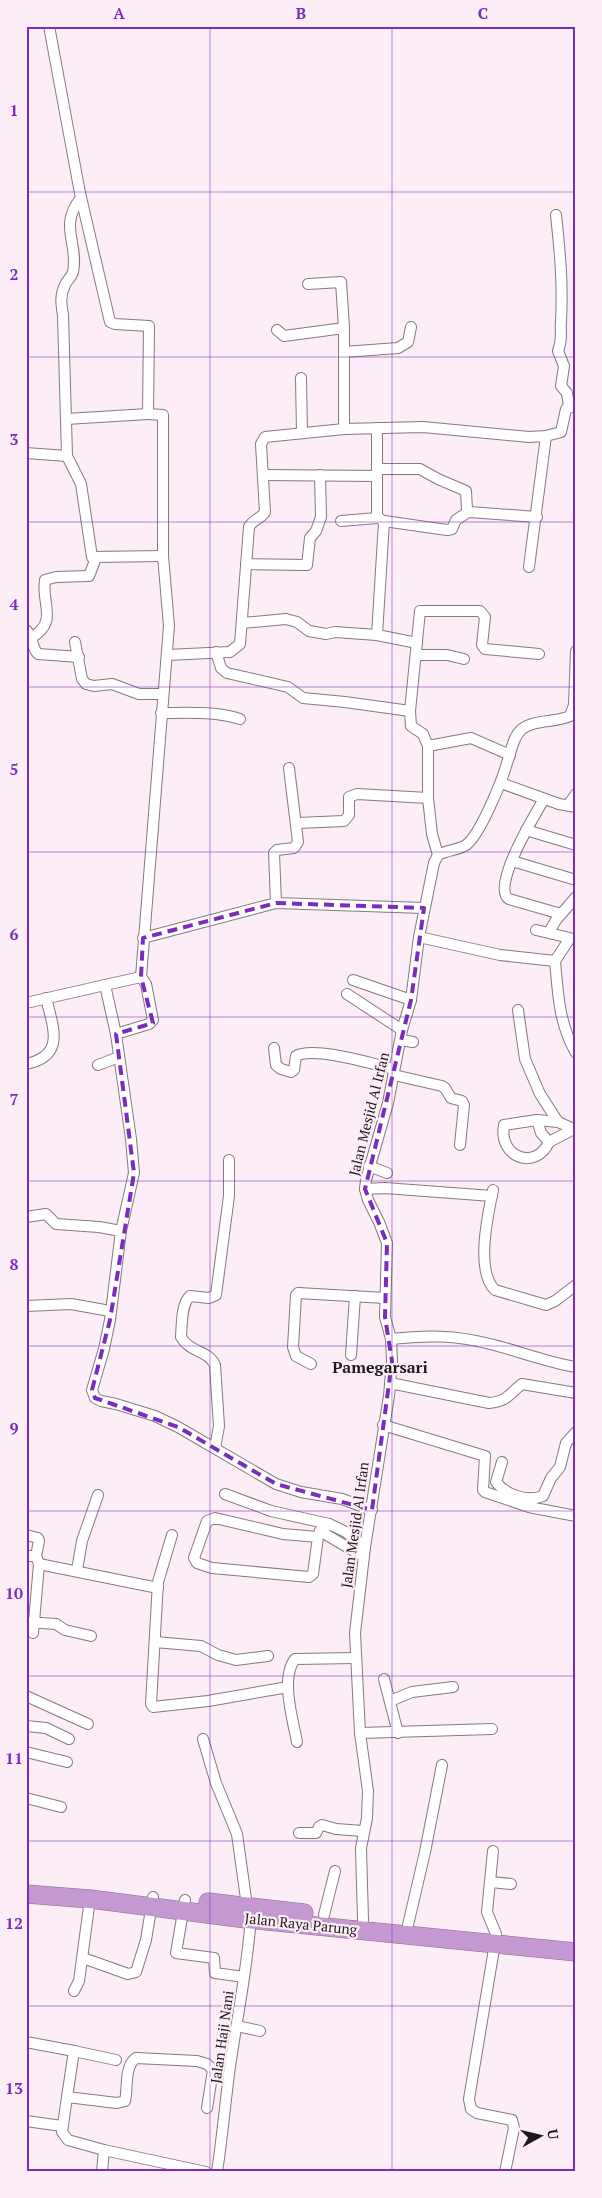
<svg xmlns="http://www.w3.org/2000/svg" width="602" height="2198" viewBox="0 0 602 2198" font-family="'PT Serif',serif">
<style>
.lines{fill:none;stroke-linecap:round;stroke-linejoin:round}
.street-casing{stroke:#867981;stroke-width:12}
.highway-casing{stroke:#8a6c91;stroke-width:19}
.street{stroke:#fff;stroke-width:10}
.highway{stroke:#c498d0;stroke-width:18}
.marked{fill:none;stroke:#7b2cbf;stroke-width:4;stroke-dasharray:10 6;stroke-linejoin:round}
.grid{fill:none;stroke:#7b2cbf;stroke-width:1;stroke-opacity:0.55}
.labels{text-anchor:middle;stroke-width:4.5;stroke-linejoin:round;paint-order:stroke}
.street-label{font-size:14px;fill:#1e191c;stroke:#fcedf6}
.quarter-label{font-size:16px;font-weight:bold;fill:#1e191c;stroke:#fcedf6}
.neatline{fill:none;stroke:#7b2cbf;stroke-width:2}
.grid-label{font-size:16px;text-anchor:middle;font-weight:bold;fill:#7b2cbf}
</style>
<rect width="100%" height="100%" fill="#fcedf6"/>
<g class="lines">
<defs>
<g id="street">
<polyline points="49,26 80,193 110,322 115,324 149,326 148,414 163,415 163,556 169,626 141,977 105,985 116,1034 131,1139 134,1173 121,1231 110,1320 104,1349 92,1390 95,1398 101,1401 116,1404 155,1416 178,1427 276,1484 301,1492 342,1499 372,1510"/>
<path d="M81,198C58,226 79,243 73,272C71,278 67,280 65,285C60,295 61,304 63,315L67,456L81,484L92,557L163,556"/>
<path d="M556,215C560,252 563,283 561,321C560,335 563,338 558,351L564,366L561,386L567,393L569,406"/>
<polyline points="308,284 341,282 344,328"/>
<polyline points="277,330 284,336 344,328 344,429"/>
<polyline points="344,352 398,348 408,342 411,327"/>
<polyline points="301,378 302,433"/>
<polyline points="66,419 148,414"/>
<polyline points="26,453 67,456"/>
<polyline points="377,469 420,469 438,479 466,491 467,510 469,512 537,517"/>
<polyline points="263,475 377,476"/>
<polyline points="341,521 377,518"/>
<polyline points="384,521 447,530 452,529 456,520 468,512"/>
<polyline points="246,564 307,565 310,538 316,531 321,517 320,475"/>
<polyline points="529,567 546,436"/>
<polyline points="242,623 286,619 297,622 309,631 326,634 335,632 377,635 417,643"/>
<path d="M26,630C33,635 31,647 38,654L79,657"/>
<polyline points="377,635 384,522 377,516 377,428"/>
<path d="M31,638C59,621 41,605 45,580L56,577L89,576L96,558"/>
<polyline points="75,642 82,679 86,684 94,686 112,684 139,694 163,694"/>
<polyline points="216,652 221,668 227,673 288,687 303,698 345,702 410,711 411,726 423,734 428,746 428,798 432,834 438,855"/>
<path d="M167,655L230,652L240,644L249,527C253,519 261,519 265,512L261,444L265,437L344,429L423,427L529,437L546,436L561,432L566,409L576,405"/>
<polyline points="416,655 447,655 464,659"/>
<polyline points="410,711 420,611 480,611 485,617 482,645 485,649 539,654"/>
<path d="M161,713C187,713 214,711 240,719"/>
<polyline points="428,746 471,738 510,755"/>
<polyline points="501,783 559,804 576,807"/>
<path d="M544,799C536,813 490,888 509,899L561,914"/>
<polyline points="568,805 576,794"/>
<polyline points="297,823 344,821 349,815 349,797 357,794 428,798"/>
<polyline points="526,830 576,845"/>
<polyline points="512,861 576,880"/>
<polyline points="276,903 274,853 277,850 294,848 298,842 289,768"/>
<polyline points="536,930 570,938 555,961"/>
<polyline points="549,932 556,920 576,897"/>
<path d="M419,937L500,955L555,961C558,994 559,1024 576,1053"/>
<polyline points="143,938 276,903 424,908"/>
<polyline points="353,980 411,1000"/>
<polyline points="347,994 402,1030"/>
<polyline points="26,1003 105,985"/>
<polyline points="518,1010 525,1059 540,1094 558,1122"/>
<polyline points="116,1034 149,1024 153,1020 146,984 141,977"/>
<polyline points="401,1040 413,1042"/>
<path d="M274,1048L276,1065L281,1069L291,1072L294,1070L296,1056C314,1046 373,1064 394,1069"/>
<path d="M26,1064C66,1056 53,1027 46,998"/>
<polyline points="98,1065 119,1057"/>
<polyline points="394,1075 442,1086 445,1088 451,1098 462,1101 464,1105 460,1145"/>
<polyline points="537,1120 541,1133 549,1142 574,1129"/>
<path d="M549,1142C536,1171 498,1158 504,1125L537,1120L558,1122L576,1130"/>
<polyline points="369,1166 387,1173"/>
<polyline points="365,1189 385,1188 492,1196"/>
<path d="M493,1190C488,1214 475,1271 495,1290L546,1305L555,1301L576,1285"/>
<polyline points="26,1217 46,1214 56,1224 99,1227 121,1231"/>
<polyline points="26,1306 71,1304 110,1311"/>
<path d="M391,1339C427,1335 455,1335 490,1344C519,1351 546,1362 576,1367"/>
<polyline points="351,1355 355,1296"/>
<polyline points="311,1364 296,1356 293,1347 296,1295 298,1293 385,1298"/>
<path d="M390,1383L489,1403C508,1401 508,1395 522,1384L576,1393"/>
<polyline points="383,1425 485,1456 483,1490 485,1492 529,1507 576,1516"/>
<path d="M215,1448L219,1426L215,1365C208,1350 189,1352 181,1337C182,1325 181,1304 190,1296L209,1298L216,1295L229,1196V1160"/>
<path d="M502,1462L496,1482C506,1495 527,1502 543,1496L551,1478L560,1467L566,1443L576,1432"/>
<polyline points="225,1494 271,1511 329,1524"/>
<polyline points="320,1531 364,1557"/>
<polyline points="26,1535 38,1538 39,1541 36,1556 26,1556"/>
<polyline points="172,1535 158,1582 151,1704 153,1707 208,1701 288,1687"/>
<polyline points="318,1537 313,1574 309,1577 212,1568 197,1563 194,1558 207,1521 215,1518 283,1534 318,1537 320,1531 329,1524 346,1532 365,1547"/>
<polyline points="39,1564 158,1588"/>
<polyline points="77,1570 82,1541 98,1495"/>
<polyline points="26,1622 56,1624 65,1630 91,1636"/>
<polyline points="33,1633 39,1564 36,1556"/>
<polyline points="155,1642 201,1646 218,1655 236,1660 268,1656"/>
<polyline points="384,1679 398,1733"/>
<polyline points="26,1696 88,1724"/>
<polyline points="390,1701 412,1692 453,1687"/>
<polyline points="26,1726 46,1728 69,1739"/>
<polyline points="360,1733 492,1729"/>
<polyline points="203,1739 216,1783 237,1834 247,1906"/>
<path d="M297,1742C293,1720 280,1678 295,1659L355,1658"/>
<polyline points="26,1752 67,1762"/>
<polyline points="26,1798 61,1807"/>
<polyline points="299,1833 316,1833 319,1827 322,1825 336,1829 363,1831"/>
<polyline points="493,1851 487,1912 496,1934"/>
<polyline points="491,1882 511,1884"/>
<polyline points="185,1900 176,1953 214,1958 215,1973 244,1977"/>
<polyline points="324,1915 335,1871"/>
<path d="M363,1920L361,1848L367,1818L368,1791L360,1733L355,1633L365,1547L389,1396L392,1361L391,1339L385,1317L387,1243L379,1222L368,1200L365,1189L366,1180L388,1103L402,1030L411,1000L419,937L434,863L438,855C447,850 459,850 466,845C480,835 502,781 507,763C511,752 513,736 522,729C535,719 555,723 570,716L574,705L576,651"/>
<polyline points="408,1925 425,1852 442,1765"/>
<polyline points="495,1943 469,2099 471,2109 477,2113 512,2120 514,2128 505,2172"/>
<polyline points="83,1958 128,1974 136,1972 146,1940 153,1897"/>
<polyline points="74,1991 79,1981 90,1899"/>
<polyline points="237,2026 260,2031"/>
<path d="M26,2042L74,2051L67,2097L117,2103L125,2101C128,2089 124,2066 136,2058L197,2061L207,2064L213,2070L207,2108"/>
<polyline points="74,2051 116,2060"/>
<polyline points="67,2097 62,2132 68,2140 104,2150 206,2172"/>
<polyline points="26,2121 62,2126"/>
<polyline points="102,2172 104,2150"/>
<path d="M217,2172C222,2139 225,2106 229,2074C236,2021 248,1968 251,1915"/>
</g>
<g id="highway">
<polyline points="26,1894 90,1899 246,1919 576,1952"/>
<polyline points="208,1902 304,1913"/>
</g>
</defs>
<use href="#street" class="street-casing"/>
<use href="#highway" class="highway-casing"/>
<use href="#street" class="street"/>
<use href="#highway" class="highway"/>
</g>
<path class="marked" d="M276,903L424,908L411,1000L365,1189L387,1243L385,1317L392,1361L372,1510L276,1484L178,1427L95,1398L92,1390L110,1320L134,1173L116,1034L153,1023L141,977L143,938Z"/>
<path class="grid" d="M210,26V2172M392,26V2172M26,192H576M26,357H576M26,522H576M26,687H576M26,852H576M26,1017H576M26,1181H576M26,1346H576M26,1511H576M26,1676H576M26,1841H576M26,2006H576"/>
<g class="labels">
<g class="street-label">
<text transform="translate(369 1114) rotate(-76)" y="5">Jalan Mesjid Al Irfan</text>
<text transform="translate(355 1525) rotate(-82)" y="5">Jalan Mesjid Al Irfan</text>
<text transform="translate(301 1924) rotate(6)" y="5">Jalan Raya Parung</text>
<text transform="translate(222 2037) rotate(-82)" y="5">Jalan Haji Nani</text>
</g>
<g class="quarter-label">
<text x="380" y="1373">Pamegarsari</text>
</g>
</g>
<rect width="602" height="2198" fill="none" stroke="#fcedf6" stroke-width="55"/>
<g transform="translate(540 2136) rotate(82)" stroke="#fcedf6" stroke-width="4" paint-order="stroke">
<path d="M0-4L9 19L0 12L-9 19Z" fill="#1e191c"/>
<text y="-8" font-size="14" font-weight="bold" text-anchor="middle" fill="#1e191c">U</text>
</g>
<rect x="28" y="28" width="546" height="2142" class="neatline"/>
<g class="grid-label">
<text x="119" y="19">A</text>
<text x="301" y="19">B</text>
<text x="483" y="19">C</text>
<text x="14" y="116">1</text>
<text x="14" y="280">2</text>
<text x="14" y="445">3</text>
<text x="14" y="610">4</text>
<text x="14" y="775">5</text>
<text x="14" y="940">6</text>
<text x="14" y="1105">7</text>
<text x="14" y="1270">8</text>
<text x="14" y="1434">9</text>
<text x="14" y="1599">10</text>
<text x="14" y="1764">11</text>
<text x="14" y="1929">12</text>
<text x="14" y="2094">13</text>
</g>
</svg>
